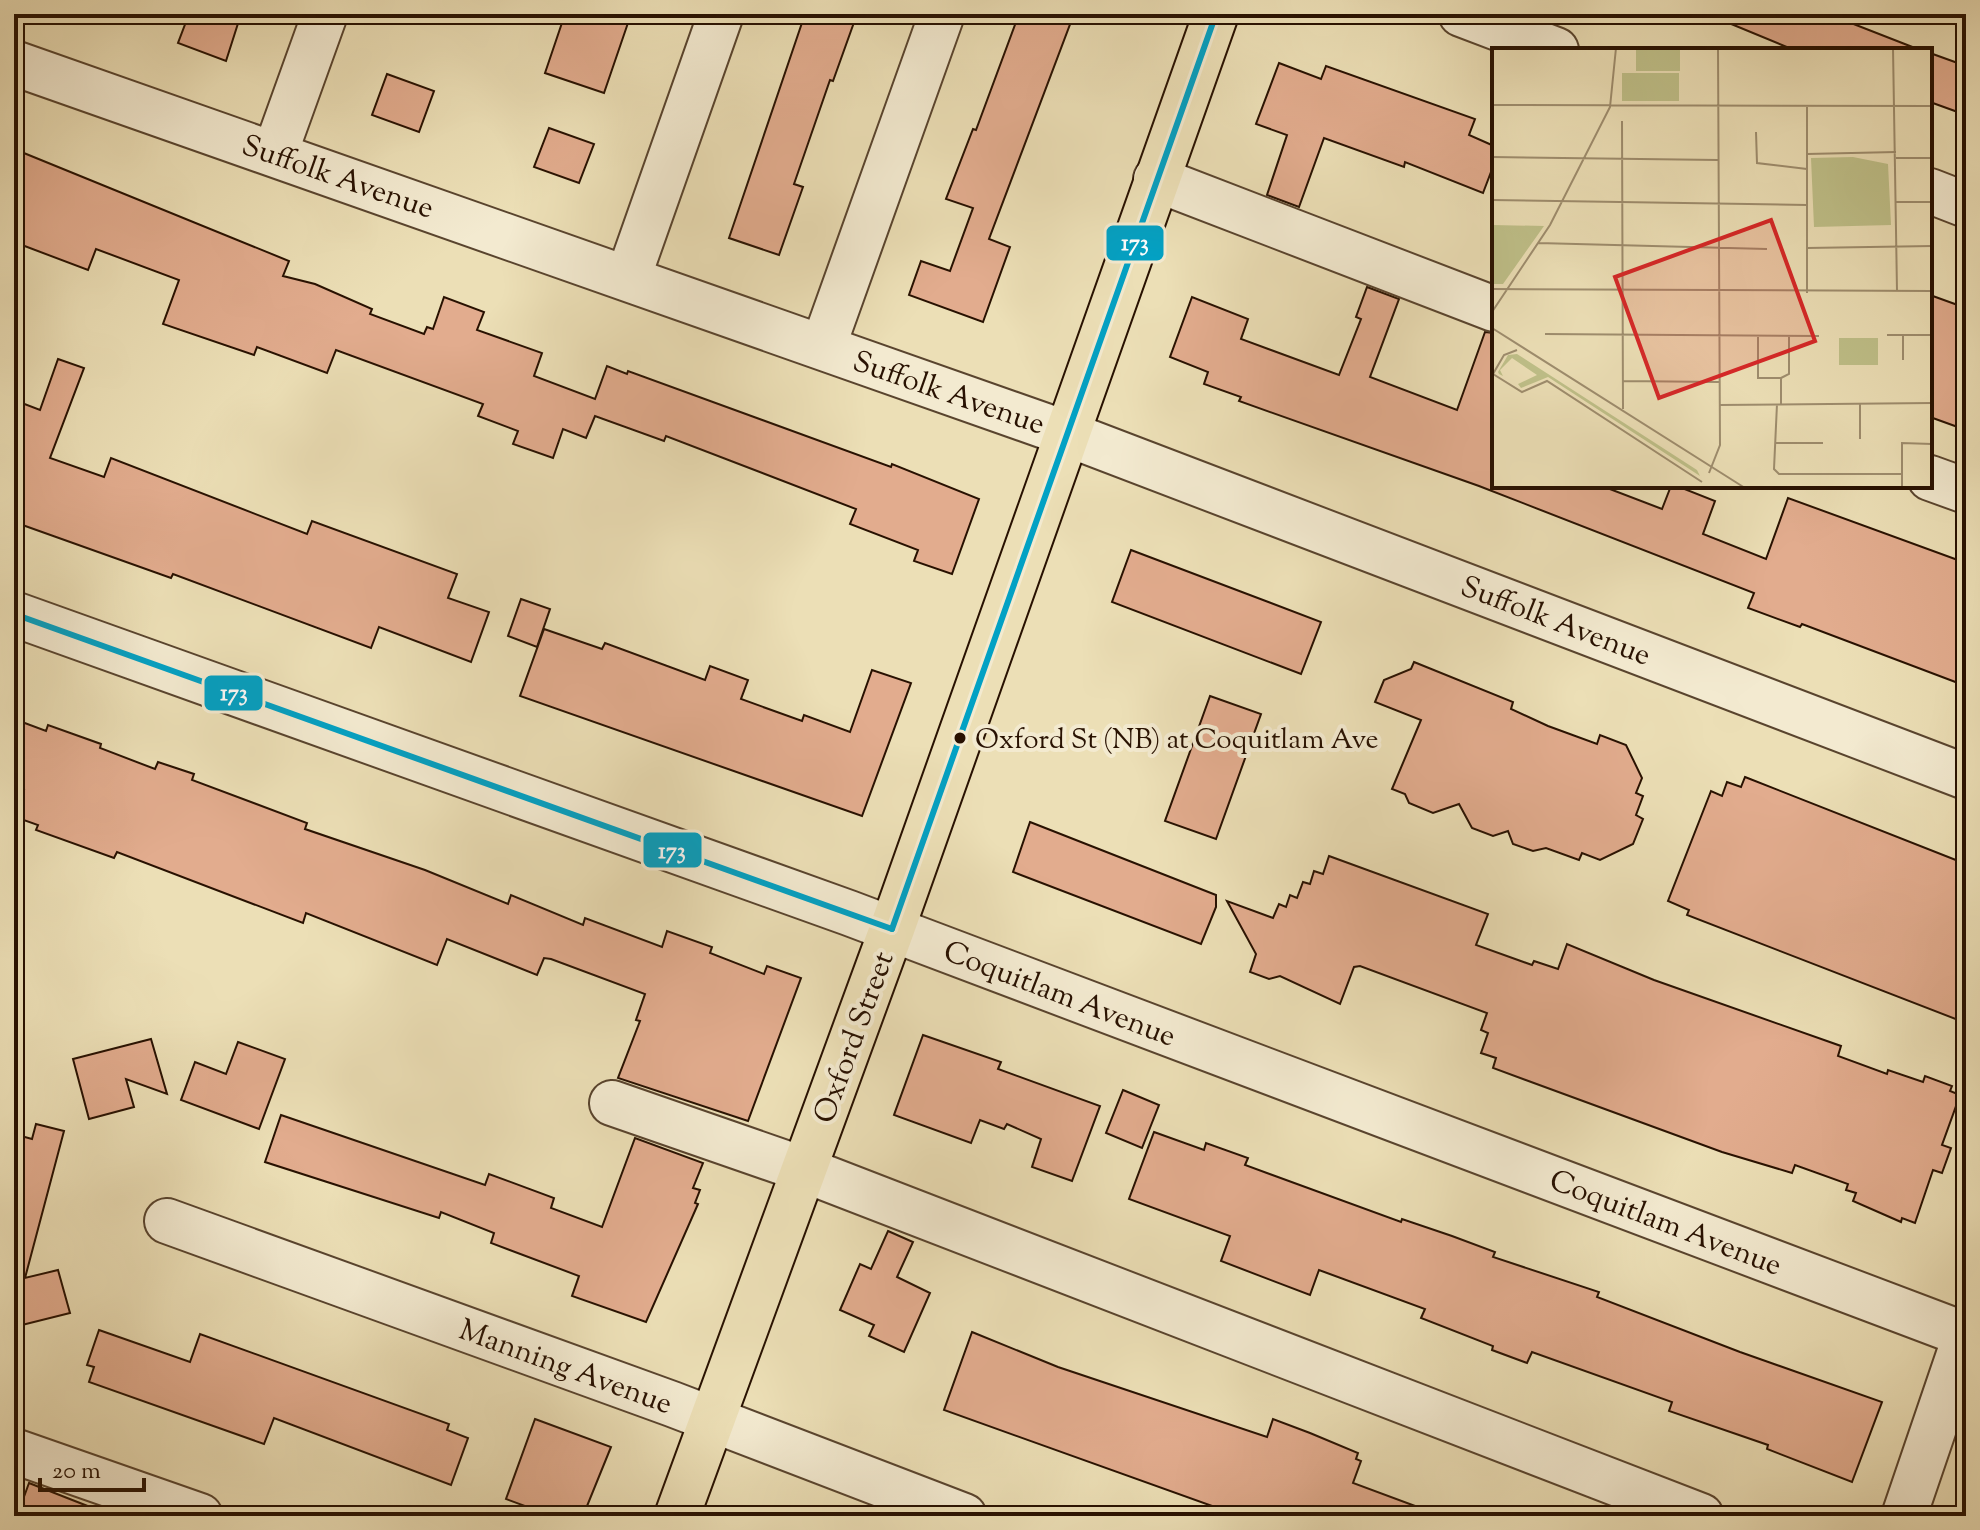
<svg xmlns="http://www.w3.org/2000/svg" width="1980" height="1530" viewBox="0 0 1980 1530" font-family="'Sorts Mill Goudy',serif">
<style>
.building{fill:#e2ac8e;stroke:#281101;stroke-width:2}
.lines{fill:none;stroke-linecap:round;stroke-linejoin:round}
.minor-casing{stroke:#59442e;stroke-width:48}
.major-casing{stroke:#281101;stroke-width:48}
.minor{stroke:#f3ead0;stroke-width:44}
.major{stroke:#ecdfb6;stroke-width:44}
.bus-1-casing{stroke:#f3ead0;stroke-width:12}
.bus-1{stroke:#02a1c4;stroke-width:6}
.bus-dot{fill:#281101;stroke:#f3ead0;stroke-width:3}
.labels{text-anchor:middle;stroke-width:8;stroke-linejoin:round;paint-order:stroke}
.bus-label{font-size:28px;fill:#281101;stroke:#f3ead0;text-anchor:start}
.street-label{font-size:30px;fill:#281101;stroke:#f3ead0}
.inset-road{fill:none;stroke:#9e8d6e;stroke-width:2}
.view{fill:#d62828;fill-opacity:0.15;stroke:#d62828;stroke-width:4}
.inset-edge{fill:none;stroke:#281101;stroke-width:4}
.line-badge{stroke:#f3ead0;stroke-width:3}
.badge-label{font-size:22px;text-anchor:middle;font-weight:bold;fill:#fff}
</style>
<rect width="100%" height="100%" fill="#ecdfb6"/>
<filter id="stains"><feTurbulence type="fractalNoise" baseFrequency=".0025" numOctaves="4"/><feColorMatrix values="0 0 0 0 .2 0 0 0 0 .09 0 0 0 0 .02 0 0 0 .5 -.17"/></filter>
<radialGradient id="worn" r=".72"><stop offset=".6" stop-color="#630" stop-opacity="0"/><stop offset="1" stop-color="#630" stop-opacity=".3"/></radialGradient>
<g class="building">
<polygon points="189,14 241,14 226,61 178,43"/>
<polygon points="565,14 610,14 629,20 604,93 545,73"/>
<polygon points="805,14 857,14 833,81 830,80 794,184 803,187 779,255 729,238"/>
<polygon points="1019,14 1057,14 1072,19 989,239 1010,247 983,322 909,295 921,261 950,271 973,208 946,199 973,129 976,130"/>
<polygon points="1707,14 1828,14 1915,48 1794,50"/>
<polygon points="1930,53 1966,66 1966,115 1930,102"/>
<polygon points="1279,63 1321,79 1326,66 1475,119 1469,135 1494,146 1494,164 1483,193 1405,162 1404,167 1324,138 1299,207 1267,195 1287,135 1256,124"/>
<polygon points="387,74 434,91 419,132 372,115"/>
<polygon points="549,128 594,144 579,183 534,167"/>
<polygon points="14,149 289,261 283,276 315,284 372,309 370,314 424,334 427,327 433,329 444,297 484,312 477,330 542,353 534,376 595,399 607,366 627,374 628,371 891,467 892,464 979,499 952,574 914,561 918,550 850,524 856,509 666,436 664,441 595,416 586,438 563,429 553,458 513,444 518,431 478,416 483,404 336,350 327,373 257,347 254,355 163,324 179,280 96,249 88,270 14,242"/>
<polygon points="1367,287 1399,299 1370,377 1457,410 1485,332 1494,333 1494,486 1602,486 1662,509 1671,486 1677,486 1715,501 1703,534 1766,559 1788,498 1966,563 1966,686 1802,624 1800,627 1748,608 1754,593 1479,486 1239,401 1241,397 1204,384 1208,372 1170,357 1192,297 1248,319 1241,339 1339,375 1361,319 1356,317"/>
<polygon points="1930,295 1966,308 1966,430 1930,417"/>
<polygon points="58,359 84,368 50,458 104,477 111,458 307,534 312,521 457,574 448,598 489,612 471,662 379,627 371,648 173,574 171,578 14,522 14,423 22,403 40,410"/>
<polygon points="1131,550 1321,622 1301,674 1112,602"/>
<polygon points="521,599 550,609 537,647 508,636"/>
<polygon points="544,629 602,649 605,643 705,680 710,666 748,680 741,699 802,721 804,715 850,732 872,670 911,683 862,816 520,696"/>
<polygon points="1414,662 1513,702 1511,709 1548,726 1597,744 1600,735 1626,745 1642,778 1636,793 1643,796 1636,815 1643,819 1633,844 1600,860 1582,853 1579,860 1546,848 1533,851 1513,844 1508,831 1493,836 1472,828 1459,804 1433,813 1409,803 1405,794 1392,789 1421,720 1375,702 1384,680 1411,669"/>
<polygon points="1210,696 1261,714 1216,839 1165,821"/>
<polygon points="14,719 46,731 48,725 101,744 100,748 155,769 158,762 194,774 192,780 307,823 305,829 425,870 508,904 511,895 583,925 585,918 662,947 667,931 712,947 710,953 764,974 767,966 801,978 748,1121 618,1078 640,1021 636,1020 645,994 551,959 544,958 537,975 447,939 437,965 306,913 303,923 117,852 114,858 36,830 38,825 15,817 24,790 14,786"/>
<polygon points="1745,777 1966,864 1966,1023 1687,915 1689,910 1668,901 1711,791 1722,796 1727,782 1741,787"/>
<polygon points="1030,822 1216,895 1216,907 1201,944 1013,872"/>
<polygon points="1329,856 1488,914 1476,945 1532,965 1534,961 1558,969 1567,944 1654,980 1841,1046 1838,1056 1887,1074 1888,1070 1923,1082 1925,1076 1952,1086 1950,1091 1960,1095 1942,1145 1951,1148 1942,1173 1933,1170 1915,1223 1902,1218 1901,1222 1853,1201 1856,1193 1846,1190 1848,1184 1795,1165 1792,1173 1722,1152 1493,1068 1496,1058 1481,1053 1488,1033 1481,1030 1487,1013 1360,966 1354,967 1340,1004 1280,976 1269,979 1250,972 1256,954 1227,901 1273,918 1279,904 1286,907 1290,895 1297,898 1303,882 1310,884 1314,871 1323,874"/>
<polygon points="923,1035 1001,1062 998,1069 1100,1106 1072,1181 1032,1167 1041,1139 1007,1124 1004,1129 980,1120 971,1143 894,1115"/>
<polygon points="151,1039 167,1094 126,1079 134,1107 89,1119 73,1059"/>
<polygon points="238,1042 285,1059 259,1129 181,1100 195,1062 226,1074"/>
<polygon points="1123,1090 1159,1105 1142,1148 1106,1133"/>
<polygon points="281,1115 485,1185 489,1174 554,1198 551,1208 602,1227 635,1138 703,1163 693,1188 700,1190 695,1203 698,1204 646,1322 572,1296 579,1276 491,1243 494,1233 441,1212 439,1218 265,1162"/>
<polygon points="36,1124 64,1131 25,1278 58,1270 70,1313 14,1327 14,1134 32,1139"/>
<polygon points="1154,1132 1204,1150 1206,1143 1248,1158 1245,1165 1401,1222 1402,1219 1452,1236 1495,1252 1493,1257 1599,1292 1597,1297 1740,1352 1882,1402 1852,1482 1767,1449 1768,1445 1669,1411 1672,1402 1532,1352 1527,1363 1492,1350 1493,1346 1421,1318 1425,1309 1319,1270 1310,1295 1221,1261 1230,1236 1129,1199"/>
<polygon points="888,1231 913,1242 897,1277 930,1293 904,1352 869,1336 874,1325 840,1310 860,1264 871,1269"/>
<polygon points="99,1330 190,1362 200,1334 449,1424 447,1430 468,1438 451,1485 274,1418 264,1444 89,1382 94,1367 87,1365"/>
<polygon points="972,1332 1058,1367 1267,1437 1273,1419 1310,1433 1358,1453 1356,1459 1361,1461 1353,1483 1434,1513 1434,1516 1240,1516 944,1410"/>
<polygon points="535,1419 611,1447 583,1516 552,1516 506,1499"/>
<polygon points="29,1483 108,1514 108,1516 17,1516"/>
</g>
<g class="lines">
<defs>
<g id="minor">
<polyline points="1461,14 1556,50"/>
<polyline points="14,63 1065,433 1966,777"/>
<polyline points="275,153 325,14"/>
<polyline points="1156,179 1494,309"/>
<polyline points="1930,191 1966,205"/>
<polyline points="628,278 721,14"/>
<polyline points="823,347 942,14"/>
<polyline points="1930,478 1966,491"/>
<polyline points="14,614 849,913 1966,1335"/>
<polyline points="612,1103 805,1170 1701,1516"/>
<polyline points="167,1221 672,1404 964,1516"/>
<polyline points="14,1451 200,1516"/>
<polyline points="1904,1516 1966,1334"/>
</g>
<polyline id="major" points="677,1516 892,929 1216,14"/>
</defs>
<use href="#minor" class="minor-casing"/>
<use href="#major" class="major-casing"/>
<use href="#minor" class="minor"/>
<use href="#major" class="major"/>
<defs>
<g id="bus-1">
<polyline points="14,614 892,929"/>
<polyline points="892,929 1216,14"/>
</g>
</defs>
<use href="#bus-1" class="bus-1-casing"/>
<use href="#bus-1" class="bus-1"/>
</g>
<circle class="bus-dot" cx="960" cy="738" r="7"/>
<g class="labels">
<g class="bus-label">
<text x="975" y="748">Oxford St (NB) at Coquitlam Ave</text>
</g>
<g class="street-label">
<text transform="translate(338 176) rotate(19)" y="10">Suffolk Avenue</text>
<text transform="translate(949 392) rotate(19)" y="10">Suffolk Avenue</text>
<text transform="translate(1556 620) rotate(21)" y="10">Suffolk Avenue</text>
<text transform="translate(1060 993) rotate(21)" y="10">Coquitlam Avenue</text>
<text transform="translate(853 1037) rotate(-70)" y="10">Oxford Street</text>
<text transform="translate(1666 1222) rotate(21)" y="10">Coquitlam Avenue</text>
<text transform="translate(566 1366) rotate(20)" y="10">Manning Avenue</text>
</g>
</g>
<g transform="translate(1492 48)">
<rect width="440" height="440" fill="#ecdfb6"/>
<path d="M25,306L205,422L208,428L56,329L29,340L26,336L45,327L20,310L8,322L11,328L7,326L6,324L16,307Z" fill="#bfc089"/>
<path d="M361,109L396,116L399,177L322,179L319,110ZM0,177L52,178L11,236H0Z" fill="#bfc089"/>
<path d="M144,0H188V23H144ZM130,25H187V53H130ZM2,179L35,190L22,220L3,206ZM347,290H386V317H347Z" fill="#bfc089"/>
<path class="inset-road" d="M230,0H286M401,0L405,243M0,57L440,58M315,59V245M130,73L131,361M264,84L265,115L315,121M315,106L404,104M0,109L226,112M404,110H440M0,152L315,157M404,154H440M46,195L275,201M315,200L440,198M0,241L440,243M0,264L58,177L118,59L124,0M0,280L253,440M53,286L327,288M395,287H440M411,287V312M266,289V330H289M25,302L12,307L1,326L30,344L55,333L210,434M289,330L297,326V289M130,333L227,334M285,356L282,421L287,426H409M289,356V330M227,357L440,355M368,391V356M283,395H331M217,425L228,397L226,0M410,440V395L440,396"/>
<path class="view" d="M279,172L323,293L167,350L123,229Z"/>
<rect width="440" height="440" class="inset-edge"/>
</g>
<g class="line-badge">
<rect x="1105" y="224" width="60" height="38" rx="8" fill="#02a1c4"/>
<rect x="203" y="674" width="61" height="38" rx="8" fill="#02a1c4"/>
<rect x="642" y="831" width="61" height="38" rx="8" fill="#02a1c4"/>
</g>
<g class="badge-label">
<text x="1135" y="250">173</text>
<text x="234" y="700">173</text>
<text x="672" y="858">173</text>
</g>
<rect width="1980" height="1530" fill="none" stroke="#ecdfb6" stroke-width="48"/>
<rect x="16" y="16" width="1948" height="1498" fill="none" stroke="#281101" stroke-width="4"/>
<rect x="24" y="24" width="1932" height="1482" fill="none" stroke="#281101" stroke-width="2"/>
<path d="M40 1478v12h104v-12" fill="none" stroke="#281101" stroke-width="4"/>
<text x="52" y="1478" font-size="24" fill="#281101" stroke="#f3ead0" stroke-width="6" paint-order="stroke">20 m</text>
<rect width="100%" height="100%" filter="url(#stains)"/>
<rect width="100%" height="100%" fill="url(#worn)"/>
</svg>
